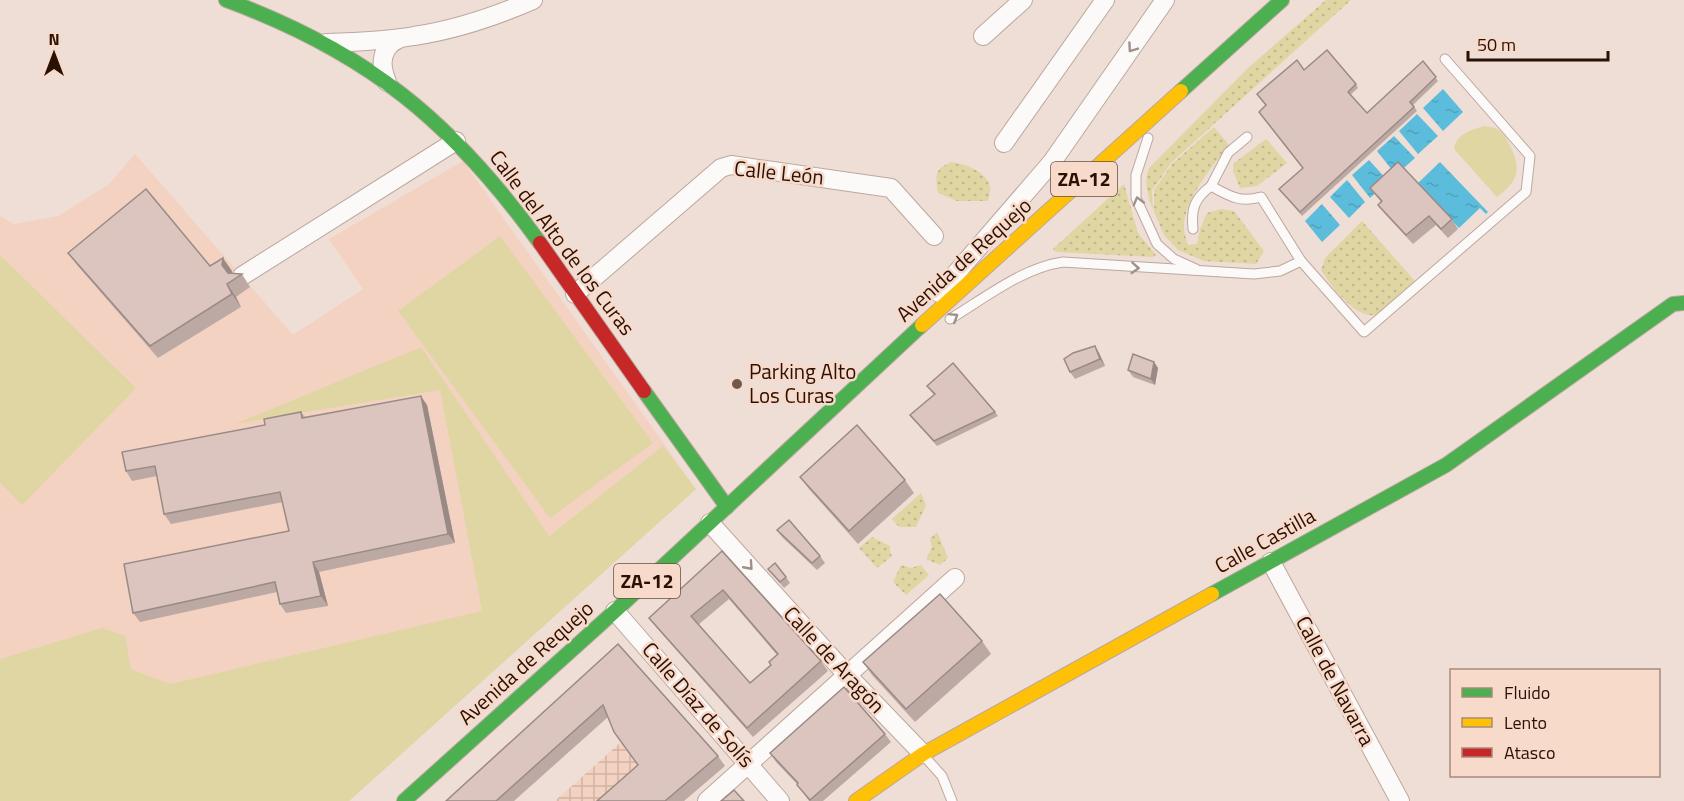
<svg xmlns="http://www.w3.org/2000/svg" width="1684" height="801" viewBox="0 0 1684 801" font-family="'Titillium Web',sans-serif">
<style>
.built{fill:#f4d2c1}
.industrial{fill:url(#industrial-grid)}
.grass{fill:url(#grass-dots)}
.garden{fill:#dfd6a4}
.water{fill:url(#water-ripples)}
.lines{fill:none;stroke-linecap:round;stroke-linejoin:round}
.lane-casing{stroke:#bca89e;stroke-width:11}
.street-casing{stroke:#bca89e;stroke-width:20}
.fast-casing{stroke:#bca89e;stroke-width:16}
.slow-casing{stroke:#bca89e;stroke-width:16}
.jam-casing{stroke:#bca89e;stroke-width:16}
.lane{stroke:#fcfaf9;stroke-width:9}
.street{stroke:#fcfaf9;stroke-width:18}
.fast{stroke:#4caf50;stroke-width:14}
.slow{stroke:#ffc107;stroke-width:14}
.jam{stroke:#c62828;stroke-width:14}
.wall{fill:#bda9a4;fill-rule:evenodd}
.shaded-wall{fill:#9a8a86}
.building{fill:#dcc5bf;stroke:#9a8a86;stroke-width:1.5;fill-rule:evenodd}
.oneway{stroke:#9e918a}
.poi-dot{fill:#6f594d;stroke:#f8dacb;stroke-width:2}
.labels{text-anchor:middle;stroke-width:5;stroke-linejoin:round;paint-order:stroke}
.shield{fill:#f8dacb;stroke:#684d3f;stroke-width:1.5}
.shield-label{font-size:20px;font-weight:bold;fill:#2b1103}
.street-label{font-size:21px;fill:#2b1103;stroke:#f8dacb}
.poi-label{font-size:21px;fill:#2b1103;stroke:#f8dacb;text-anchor:start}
</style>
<defs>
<pattern id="industrial-grid" width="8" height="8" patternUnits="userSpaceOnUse" patternTransform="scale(1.5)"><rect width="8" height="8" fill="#f4d2c1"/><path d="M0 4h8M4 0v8" fill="none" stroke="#d1b3a4"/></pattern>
<pattern id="grass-dots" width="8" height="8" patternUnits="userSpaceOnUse" patternTransform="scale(1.5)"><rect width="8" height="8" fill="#dfd6a4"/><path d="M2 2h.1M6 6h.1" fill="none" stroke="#c0b78c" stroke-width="1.8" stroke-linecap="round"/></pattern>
<pattern id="water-ripples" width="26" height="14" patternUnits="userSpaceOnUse" patternTransform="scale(1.5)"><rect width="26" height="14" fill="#5cbcdc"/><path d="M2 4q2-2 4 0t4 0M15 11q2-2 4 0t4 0" fill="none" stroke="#50a1bb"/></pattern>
</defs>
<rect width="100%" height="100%" fill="#eeded6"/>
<polygon class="built" points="135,154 293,335 363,289 329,239 463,161 696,489 349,801 0,801 0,216 14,224 58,216 109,184"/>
<polygon class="industrial" points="621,742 645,776 615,801 555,801"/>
<g class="grass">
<path d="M1326,0H1351L1172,162L1152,190L1153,211C1149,198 1142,180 1150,167L1248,68Z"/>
<path d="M1214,127L1229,145C1213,166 1184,199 1184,227C1184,233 1186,239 1188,245L1197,244L1200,229L1207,213L1221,209L1234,211L1264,251L1256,264L1204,261L1178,250L1164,235L1154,212V190L1173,163Z"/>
<polygon points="1266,139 1287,163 1257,186 1240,188 1233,171 1234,163"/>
<path d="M952,162C965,164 986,171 990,186C991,190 989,197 988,201H957L938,193C936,176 933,169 952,162Z"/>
<polygon points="1124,184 1138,233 1156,255 1153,257 1056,252 1053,249"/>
<path d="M1362,221L1415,281C1406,289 1388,309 1379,314C1358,323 1330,285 1321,270L1325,258Z"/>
<polygon points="921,493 926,505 916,527 899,527 892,519"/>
<polygon points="937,532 948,558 940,565 926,559 932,547 930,539"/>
<polygon points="872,537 890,546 890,552 892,556 877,568 859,548"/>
<polygon points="901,565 911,568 921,565 929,575 906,595 893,582"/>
</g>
<g class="garden">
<path d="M1484,126C1488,127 1494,127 1497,129C1503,132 1507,139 1509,144C1522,168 1519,181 1497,197L1454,149C1456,134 1471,130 1484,126Z"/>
<polygon points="500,236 653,443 550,518 398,311"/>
<polygon points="0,255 136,388 22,505 0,483"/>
<polygon points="421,347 549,536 663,446 696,489 349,801 0,801 0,659 102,628 125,636 131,669 170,684 482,611 440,390 235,424"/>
</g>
<g class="water">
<polygon points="1443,89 1463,112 1443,131 1423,108"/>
<polygon points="1417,114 1438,136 1418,154 1399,131"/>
<polygon points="1394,136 1415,158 1396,175 1377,151"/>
<polygon points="1369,160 1388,181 1370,198 1352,175"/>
<polygon points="1440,162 1488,212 1486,214 1480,208 1459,228 1417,184"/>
<polygon points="1347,180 1365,202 1349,218 1330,197"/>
<polygon points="1322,204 1340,225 1322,242 1305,221"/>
</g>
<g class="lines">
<defs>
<g id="lane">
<path d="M1247,137L1228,153L1211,186C1229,196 1240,203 1261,197L1301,261"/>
<polyline points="1148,138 1136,175 1136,198 1157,244 1174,259 1196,269"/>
<path d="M1193,229C1191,209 1194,199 1211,186"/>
<path d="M950,319C985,298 1022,268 1063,262L1254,274L1280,271L1301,261L1364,332L1526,192L1530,156L1445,59"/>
<polyline points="924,756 942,776 952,801"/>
</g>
<g id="street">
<polyline points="983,36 1023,0"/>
<path d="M326,43C355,42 385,41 414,36C455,30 496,16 533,0"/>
<path d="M387,82C379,63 381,46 401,38"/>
<polyline points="1004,143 1105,0"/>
<polyline points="242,276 456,141"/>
<polyline points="939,293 1052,162 1165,0"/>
<polyline points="575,294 721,168 731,165 891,188 934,236"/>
<polyline points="710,523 848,676 923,754"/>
<polyline points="1271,562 1400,801"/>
<polyline points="615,611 780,801"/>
<polyline points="707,801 955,578"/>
</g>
<g id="fast">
<path d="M226,0C367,52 452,121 540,243"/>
<polyline points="1181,91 1282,0"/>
<polyline points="644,391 727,507"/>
<polyline points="1212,594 1446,465 1673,304 1684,303"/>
<polyline points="404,801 615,611 922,325"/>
</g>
<g id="slow">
<polyline points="922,325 1181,91"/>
<polyline points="856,801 923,754 1212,594"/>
</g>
<polyline id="jam" points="540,243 644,391"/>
</defs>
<use href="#lane" class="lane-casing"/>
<use href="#street" class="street-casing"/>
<use href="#fast" class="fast-casing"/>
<use href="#slow" class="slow-casing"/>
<use href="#jam" class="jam-casing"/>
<use href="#lane" class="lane"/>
<use href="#street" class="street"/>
<use href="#fast" class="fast"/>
<use href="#slow" class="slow"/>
<use href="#jam" class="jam"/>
</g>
<g class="wall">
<polygon points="1423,61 1438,81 1413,105 1417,111 1302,216 1282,192 1303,168 1304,70 1356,84 1358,88 1350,95 1367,113"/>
<polygon points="1370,188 1452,219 1458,229 1448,238 1436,225 1413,244 1385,214 1378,205 1381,202"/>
<polygon points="68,253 210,266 232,271 232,273 242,274 250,287 236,297 241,307 158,358 77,265"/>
<polygon points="1095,346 1099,353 1105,366 1075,379 1070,372"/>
<polygon points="1154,362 1158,368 1155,385 1133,377 1128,370"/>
<polygon points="927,386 995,412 998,416 937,446 910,415 934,395"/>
<polygon points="427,405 455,543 319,572 328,606 286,613 280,604 277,592 140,622 133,613 289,531 283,502 171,524 164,514 157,476 132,481 126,471 265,425 301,412 305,417"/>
<polygon points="800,477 905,480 914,493 858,544 809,489"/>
<polygon points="777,530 820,556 825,563 817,570 782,537"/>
<path d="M722,551L821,661L828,671L753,737L656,627L649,618ZM729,599L777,655L771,665L750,683L698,625Z"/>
<polygon points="768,569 786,577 790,583 784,588"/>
<polygon points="982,641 991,654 915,722 872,675 863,662"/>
<polygon points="618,644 718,756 725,766 684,801 597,801 638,765 608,717 514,801 446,801"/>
<polygon points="885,734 891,742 823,801 809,801 797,784 776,762 770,753"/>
</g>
<g class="shaded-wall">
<polygon points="223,258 232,271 231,277 233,280 222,265"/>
<polygon points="227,284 236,297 241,307 232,294"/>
<polygon points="1095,346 1099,353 1105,366 1100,359"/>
<polygon points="1154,362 1158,368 1155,385 1151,379"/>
<polygon points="421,396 427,405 455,543 448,534"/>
<polygon points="313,562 319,572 328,606 321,596"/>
</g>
<g class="building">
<polygon points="1327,50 1356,84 1348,92 1367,113 1423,61 1436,77 1410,102 1414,107 1300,212 1279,189 1303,168 1259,112 1266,105 1257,94 1297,60 1304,70"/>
<polygon points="1398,162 1452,219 1441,229 1429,216 1406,235 1378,205 1382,201 1370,188"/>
<polygon points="146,189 210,266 223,258 222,265 228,273 242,274 227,284 232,294 150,346 68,253"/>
<polygon points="1095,346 1100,359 1070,372 1064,359 1073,353"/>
<polygon points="1133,354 1154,362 1151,379 1128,370"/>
<polygon points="953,363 995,412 934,441 910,415 935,394 927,386"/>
<polygon points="421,396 448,534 313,562 321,596 280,604 275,582 133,613 124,564 289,531 280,492 164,514 155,466 126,471 122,452 265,425 264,419 301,412 302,418"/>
<polygon points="857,425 905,480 849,531 800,477"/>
<polygon points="789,520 820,556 812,563 777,530"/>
<path d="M722,551L821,661L747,728L649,618ZM723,590L778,654L769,662L771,665L750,683L691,616Z"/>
<polygon points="775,563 786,577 780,582 768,569"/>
<polygon points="940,594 982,641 906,709 863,662"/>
<polygon points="618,644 718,756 665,801 597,801 638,765 614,732 603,705 496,801 446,801"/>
<polygon points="844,687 885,734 810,800 797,785 798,783 770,753"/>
<polygon points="734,790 744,801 721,801"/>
</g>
<defs><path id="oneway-chevron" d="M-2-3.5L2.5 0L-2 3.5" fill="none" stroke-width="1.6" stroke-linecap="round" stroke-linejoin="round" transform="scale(1.5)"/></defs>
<g class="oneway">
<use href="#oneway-chevron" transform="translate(1132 48) rotate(125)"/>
<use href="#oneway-chevron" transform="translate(1138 201) rotate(-105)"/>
<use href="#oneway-chevron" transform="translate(1135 268) rotate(4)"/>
<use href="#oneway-chevron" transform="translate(954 317) rotate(-32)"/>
<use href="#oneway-chevron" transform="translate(749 566) rotate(48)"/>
</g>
<circle class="poi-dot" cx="737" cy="384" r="6"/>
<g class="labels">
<g class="shield">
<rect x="1051" y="162" width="66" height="34" rx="4.5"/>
<rect x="614" y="564" width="66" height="34" rx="4.5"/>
</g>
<g class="shield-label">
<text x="1084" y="186">ZA-12</text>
<text x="647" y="588">ZA-12</text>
</g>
<g class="street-label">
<text transform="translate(779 173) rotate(6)" y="7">Calle León</text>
<text transform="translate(562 243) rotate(53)" y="7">Calle del Alto de los Curas</text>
<text transform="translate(964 260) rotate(-42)" y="7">Avenida de Requejo</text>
<text transform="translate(1265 541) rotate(-29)" y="7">Calle Castilla</text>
<text transform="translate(834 660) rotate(47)" y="7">Calle de Aragón</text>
<text transform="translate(526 663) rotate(-42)" y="7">Avenida de Requejo</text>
<text transform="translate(1335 681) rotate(62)" y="7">Calle de Navarra</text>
<text transform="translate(698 705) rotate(49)" y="7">Calle Díaz de Solís</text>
</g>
<g class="poi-label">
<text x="749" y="379">Parking Alto<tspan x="749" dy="24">Los Curas</tspan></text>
</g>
</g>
<rect x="1450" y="669" width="210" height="108" fill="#f8dacb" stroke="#a68a7b" stroke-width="1.5"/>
<rect x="1462" y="688" width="30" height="9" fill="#4caf50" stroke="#a68a7b" stroke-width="1.5"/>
<text x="1504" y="699" font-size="18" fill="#2b1103">Fluido</text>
<rect x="1462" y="718" width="30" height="9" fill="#ffc107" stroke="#a68a7b" stroke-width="1.5"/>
<text x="1504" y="729" font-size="18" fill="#2b1103">Lento</text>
<rect x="1462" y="748" width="30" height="9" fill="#c62828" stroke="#a68a7b" stroke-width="1.5"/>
<text x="1504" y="759" font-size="18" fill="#2b1103">Atasco</text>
<g transform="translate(54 54)" stroke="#f8dacb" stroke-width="4.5" paint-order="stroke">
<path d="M0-4.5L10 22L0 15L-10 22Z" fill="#2b1103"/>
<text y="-9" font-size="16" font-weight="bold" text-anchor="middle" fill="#2b1103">N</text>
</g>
<path d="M1468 51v9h140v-9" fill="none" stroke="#2b1103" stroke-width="3"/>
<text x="1477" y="51" font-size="18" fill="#2b1103" stroke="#f8dacb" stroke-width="4.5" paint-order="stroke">50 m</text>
</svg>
